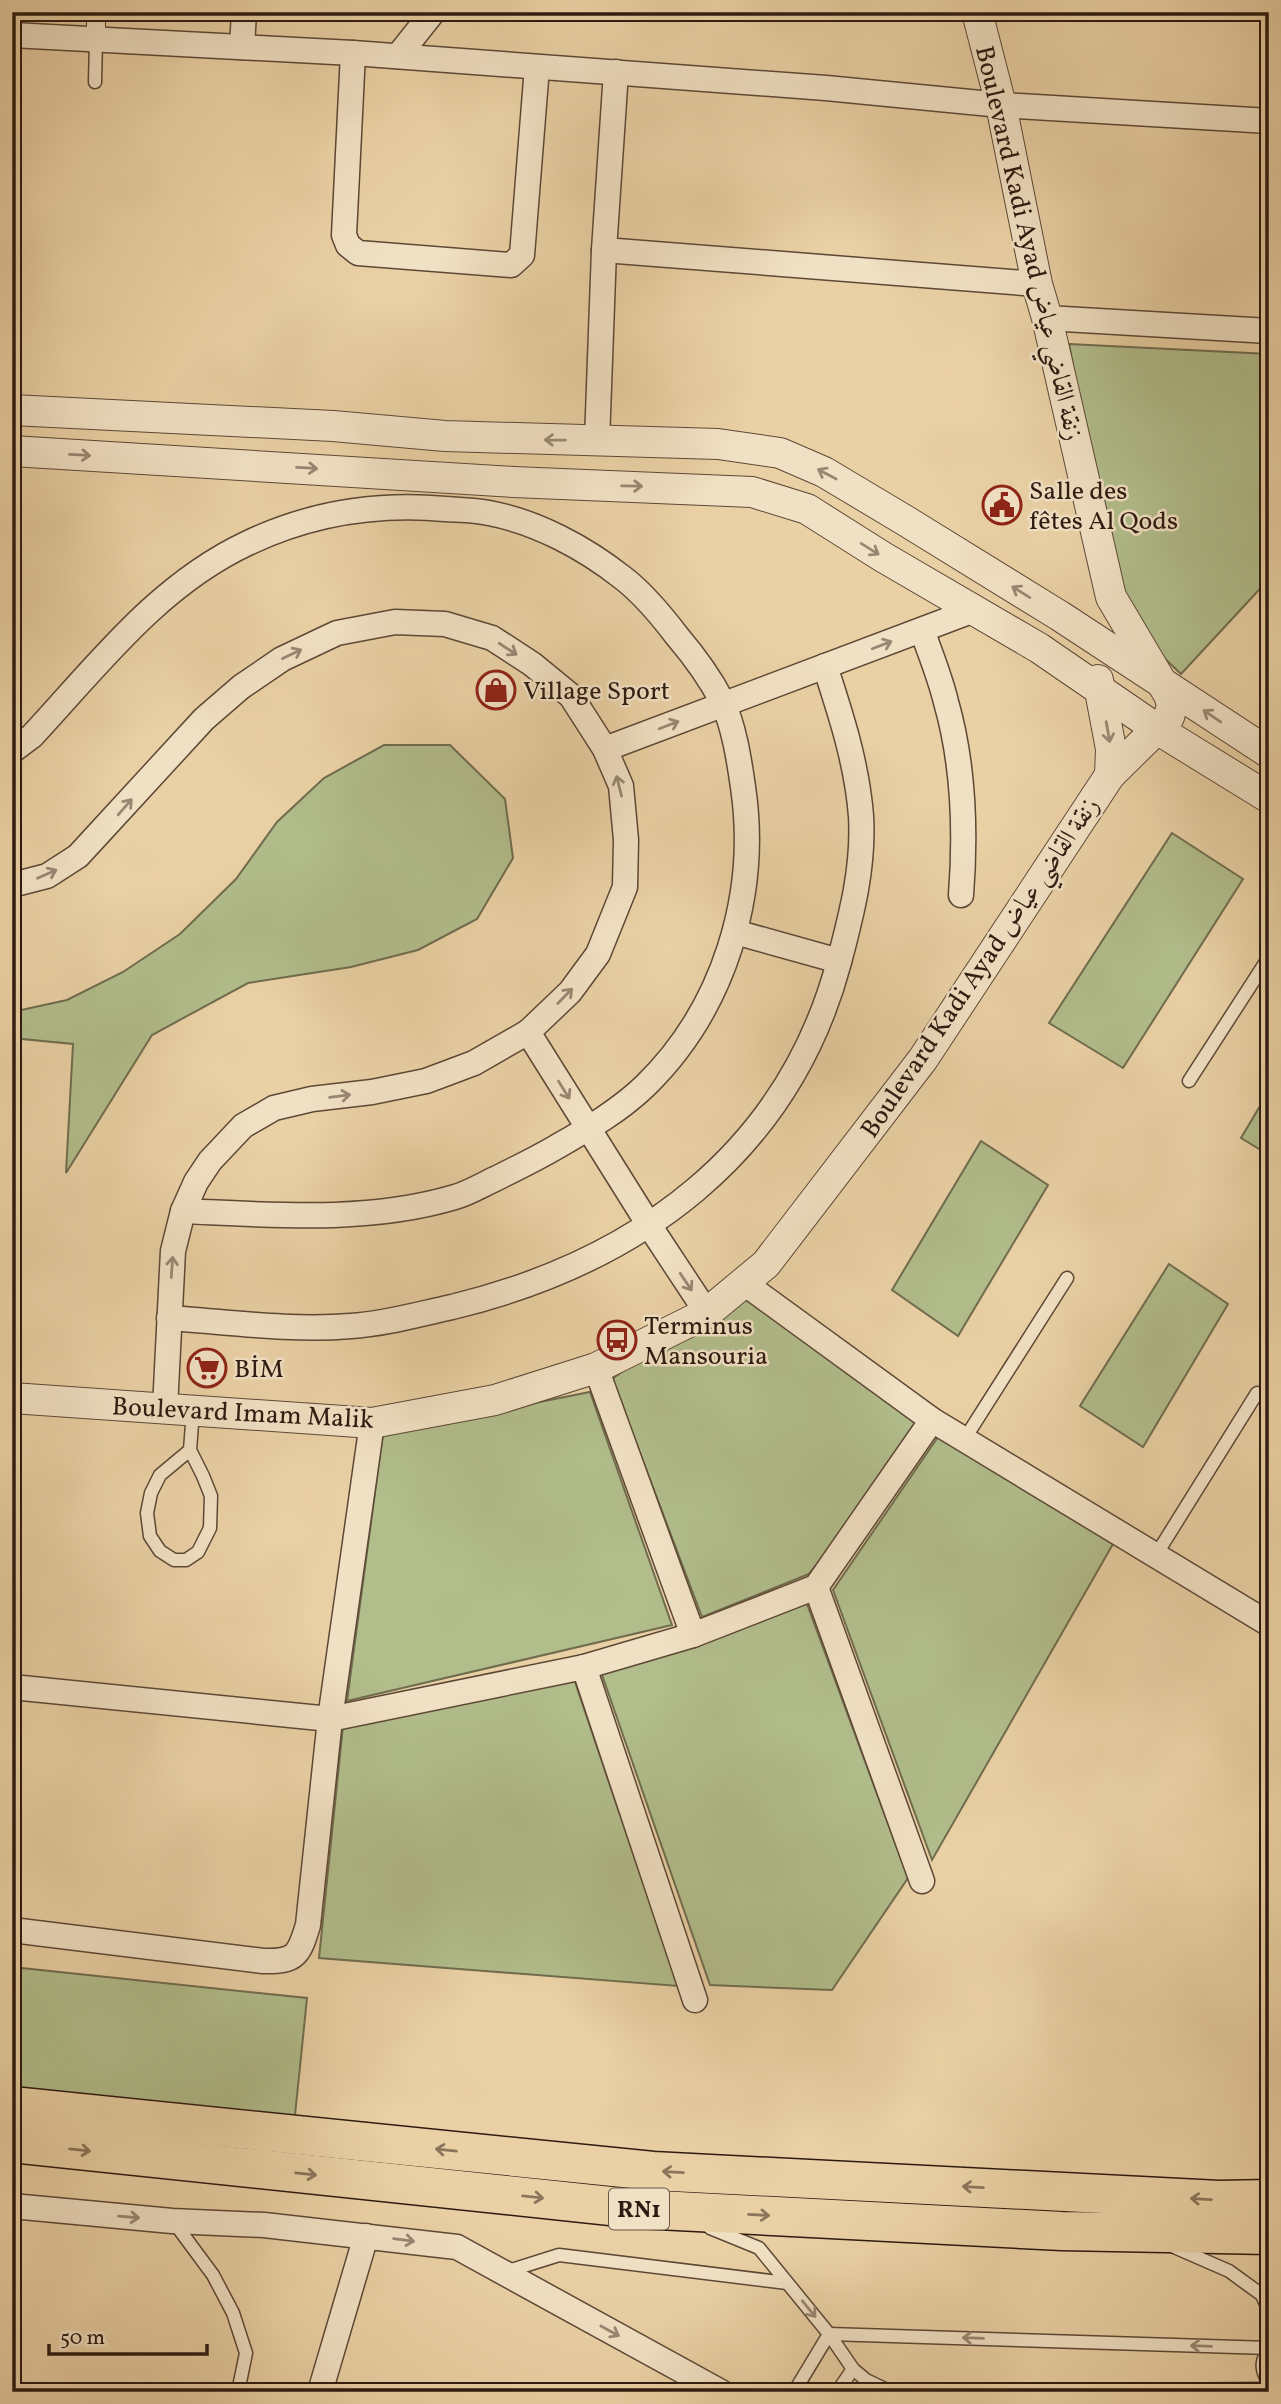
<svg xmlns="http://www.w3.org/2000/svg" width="1281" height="2404" viewBox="0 0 1281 2404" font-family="Vollkorn,Amiri,serif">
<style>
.green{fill:#b1bd8b;stroke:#706c4e;stroke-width:2}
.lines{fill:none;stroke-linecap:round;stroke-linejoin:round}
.service-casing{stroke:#5d4836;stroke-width:15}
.pedestrian-casing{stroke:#5d4836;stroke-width:20}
.minor-casing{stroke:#5d4836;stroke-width:27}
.tertiary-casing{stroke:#5d4836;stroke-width:32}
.trunk-casing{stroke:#2e1a11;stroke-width:41}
.service{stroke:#f1e1c4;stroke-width:12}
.pedestrian{stroke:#f1e1c4;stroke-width:18}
.minor{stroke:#f1e1c4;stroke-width:24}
.tertiary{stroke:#f1e1c4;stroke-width:30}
.trunk{stroke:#ead1a5;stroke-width:38}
.oneway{stroke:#998773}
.oneway2{stroke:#8c765b}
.labels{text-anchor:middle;stroke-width:5;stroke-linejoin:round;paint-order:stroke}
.shield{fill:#f1e1c4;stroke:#685647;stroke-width:2}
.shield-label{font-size:24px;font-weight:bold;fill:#2e1a11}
.street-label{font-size:26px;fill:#2e1a11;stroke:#f1e1c4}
.poi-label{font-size:26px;fill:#2e1a11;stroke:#f1e1c4;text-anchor:start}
</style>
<rect width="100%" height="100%" fill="#ead1a5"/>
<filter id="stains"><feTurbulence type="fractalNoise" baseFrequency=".00286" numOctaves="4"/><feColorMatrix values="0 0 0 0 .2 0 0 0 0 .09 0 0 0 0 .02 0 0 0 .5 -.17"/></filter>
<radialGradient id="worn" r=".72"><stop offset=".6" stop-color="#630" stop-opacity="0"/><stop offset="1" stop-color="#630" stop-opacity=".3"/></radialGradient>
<g class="green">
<polygon points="1069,344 1269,354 1269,579 1181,674 1121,617"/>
<polygon points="384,745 450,745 505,799 513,858 477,919 418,950 351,967 248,983 152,1035 66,1173 73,1044 12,1038 12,1012 67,1000 123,972 180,934 236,879 277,822 324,778"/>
<polygon points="1172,833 1243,879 1123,1068 1049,1023"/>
<polygon points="1269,1091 1269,1155 1241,1138"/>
<polygon points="981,1141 1048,1185 958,1336 892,1290"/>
<polygon points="1169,1264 1228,1304 1143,1447 1080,1406"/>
<polygon points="738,1288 926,1429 809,1574 702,1617 612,1379"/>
<polygon points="590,1392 672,1625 347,1701 383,1433"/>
<polygon points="938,1437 1113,1544 932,1860 833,1590"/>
<polygon points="807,1604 908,1878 832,1990 710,1985 601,1672"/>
<polygon points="574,1679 678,1986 319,1958 343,1726"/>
<polygon points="12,1967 307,1998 294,2125 12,2090"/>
</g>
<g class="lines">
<defs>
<g id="service">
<polyline points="95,82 96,40"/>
<polyline points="1189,1081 1269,957"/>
<polyline points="964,1440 1067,1278"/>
<polyline points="190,1450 160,1475 151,1493 147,1513 150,1536 160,1551 174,1560 186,1560 198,1552 210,1528 211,1496 203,1476 190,1450 193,1411"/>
<polyline points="1156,1555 1257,1393"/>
<polyline points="173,2221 213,2275 233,2313 246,2353 238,2392"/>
<polyline points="710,2228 759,2248 829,2334 853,2369 866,2380 891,2392 1269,2389"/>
<polyline points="1174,2247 1229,2271 1262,2295 1269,2311"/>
<polyline points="505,2272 559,2255 787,2283"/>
<path d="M1269,2349C1260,2362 1261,2370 1269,2383"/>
<polyline points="794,2392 829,2334 1269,2348"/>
<polyline points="837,2392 853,2369"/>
</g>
<polyline id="pedestrian" points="96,40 96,12"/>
<g id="minor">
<polyline points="12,35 353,53 826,88 1001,105 1269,121"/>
<polyline points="242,47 244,12"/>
<polyline points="353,53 344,235 348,245 358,253 511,265 522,255 537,67"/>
<polyline points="398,56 433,12"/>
<polyline points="604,250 1037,284"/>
<polyline points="1047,318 1269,331"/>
<polyline points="597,441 604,250 616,72"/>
<path d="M922,630C930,653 940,677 946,702C964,765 966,830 961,895"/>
<polyline points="605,749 974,610"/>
<path d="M12,751L32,736C98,665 158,585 248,543C311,513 377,503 445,509C460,510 475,510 489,513C537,522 585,548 623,578C644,594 661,615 677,636C694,656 710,678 722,701C734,726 739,759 743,787C759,895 724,1009 645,1086C620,1110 588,1129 558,1146C538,1158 517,1168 495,1179C482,1185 469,1193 455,1197C368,1223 273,1215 183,1211"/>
<polyline points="12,885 47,876 78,856 204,719 241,687 282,659 337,633 395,622 445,624 492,638 532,664 571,696 605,749 621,786 626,840 625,887 598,954 570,992 528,1032 474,1063 426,1081 372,1092 312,1099 274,1108 243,1126 210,1161 196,1182 183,1211 173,1251 165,1408"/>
<polyline points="735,932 839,961"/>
<polyline points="528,1032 649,1225 707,1313"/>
<polyline points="744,1283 932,1420 1269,1624"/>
<path d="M169,1318C229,1322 291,1331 351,1326C385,1324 419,1314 452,1307C638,1262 788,1153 839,962C852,913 864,866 861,816C857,764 841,715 825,666"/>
<polyline points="596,1368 693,1635"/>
<polyline points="816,1587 922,1881"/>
<polyline points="584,1667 695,2000"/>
<polyline points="12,1687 330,1719 584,1667 693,1635 816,1587 932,1420"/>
<path d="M12,1930L263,1961C296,1962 299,1955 308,1925L330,1719L372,1423"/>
<polyline points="12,2206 172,2221 264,2225 457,2247 721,2392"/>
<polyline points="320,2392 366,2236"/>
</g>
<g id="tertiary">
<polyline points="12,410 333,426 445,436 718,444 780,453 824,472 906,521 1060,616 1269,753"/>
<polyline points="12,451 514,482 752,492 807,509 883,557 1039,648 1157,729 1269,798"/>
<polyline points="1098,680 1111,749 1110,775"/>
<polyline points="12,1398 372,1423 495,1400 596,1368 707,1313 766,1264 923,1059 1110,775 1169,717 1172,705 1169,695 1111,597 1047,318 1037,284 1001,105 977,12"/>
</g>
<g id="trunk">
<polyline points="12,2106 653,2171 1219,2200 1269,2199"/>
<polyline points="12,2143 639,2209 1062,2231 1269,2235"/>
</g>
</defs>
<use href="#service" class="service-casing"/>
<use href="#pedestrian" class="pedestrian-casing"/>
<use href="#minor" class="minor-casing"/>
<use href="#tertiary" class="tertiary-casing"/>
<use href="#trunk" class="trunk-casing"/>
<use href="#service" class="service"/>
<use href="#pedestrian" class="pedestrian"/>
<use href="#minor" class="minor"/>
<use href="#tertiary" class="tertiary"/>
<use href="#trunk" class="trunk"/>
</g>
<defs><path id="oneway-shaft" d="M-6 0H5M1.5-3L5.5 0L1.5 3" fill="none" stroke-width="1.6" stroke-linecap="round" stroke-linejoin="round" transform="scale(1.75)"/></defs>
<g class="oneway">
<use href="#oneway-shaft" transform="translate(555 440) rotate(-179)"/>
<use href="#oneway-shaft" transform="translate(80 455) rotate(3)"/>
<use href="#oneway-shaft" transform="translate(307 468) rotate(3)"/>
<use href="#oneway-shaft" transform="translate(827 474) rotate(-152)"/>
<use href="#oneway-shaft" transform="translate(632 486) rotate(1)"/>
<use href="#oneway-shaft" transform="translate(870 549) rotate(32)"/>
<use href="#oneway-shaft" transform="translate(1021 592) rotate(-148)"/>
<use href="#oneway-shaft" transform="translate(882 645) rotate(-21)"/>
<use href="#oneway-shaft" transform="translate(508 649) rotate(33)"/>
<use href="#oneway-shaft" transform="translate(292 654) rotate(-26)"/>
<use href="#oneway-shaft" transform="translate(1212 716) rotate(-146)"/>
<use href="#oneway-shaft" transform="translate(669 725) rotate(-21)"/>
<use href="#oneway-shaft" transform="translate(1108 732) rotate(80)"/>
<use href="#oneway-shaft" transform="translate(619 786) rotate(-104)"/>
<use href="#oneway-shaft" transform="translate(125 807) rotate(-49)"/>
<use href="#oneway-shaft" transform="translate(47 874) rotate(-24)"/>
<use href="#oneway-shaft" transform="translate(565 996) rotate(-46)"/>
<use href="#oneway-shaft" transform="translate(564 1090) rotate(58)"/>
<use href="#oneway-shaft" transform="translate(340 1096) rotate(-7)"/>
<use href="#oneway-shaft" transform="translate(172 1267) rotate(-86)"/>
<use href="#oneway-shaft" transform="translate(686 1282) rotate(56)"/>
<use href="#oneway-shaft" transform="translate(129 2217) rotate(5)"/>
<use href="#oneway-shaft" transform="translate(404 2240) rotate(7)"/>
<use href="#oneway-shaft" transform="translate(809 2309) rotate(51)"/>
<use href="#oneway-shaft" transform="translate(610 2331) rotate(29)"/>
<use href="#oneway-shaft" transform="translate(973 2338) rotate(-178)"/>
<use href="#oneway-shaft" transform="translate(1201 2346) rotate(-178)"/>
</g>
<g class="oneway2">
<use href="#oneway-shaft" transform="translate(80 2150) rotate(6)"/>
<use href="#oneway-shaft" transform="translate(446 2150) rotate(-174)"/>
<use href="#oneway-shaft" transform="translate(673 2172) rotate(-177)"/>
<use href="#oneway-shaft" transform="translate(306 2174) rotate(6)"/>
<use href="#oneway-shaft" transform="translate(973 2187) rotate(-177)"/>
<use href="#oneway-shaft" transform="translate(533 2197) rotate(6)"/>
<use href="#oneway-shaft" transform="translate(1201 2199) rotate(-177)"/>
<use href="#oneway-shaft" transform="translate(759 2215) rotate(3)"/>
</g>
<defs>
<symbol id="civic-ring" viewBox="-11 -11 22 22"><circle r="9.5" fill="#f1e1c4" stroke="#8f2418" stroke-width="1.5"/><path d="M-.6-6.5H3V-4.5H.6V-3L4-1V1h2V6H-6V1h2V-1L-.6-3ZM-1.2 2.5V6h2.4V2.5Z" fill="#8f2418"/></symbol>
<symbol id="shop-ring" viewBox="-11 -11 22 22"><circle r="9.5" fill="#f1e1c4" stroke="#8f2418" stroke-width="1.5"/><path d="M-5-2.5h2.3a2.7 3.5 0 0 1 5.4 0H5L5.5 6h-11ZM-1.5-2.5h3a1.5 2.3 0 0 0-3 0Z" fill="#8f2418"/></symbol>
<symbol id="bus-ring" viewBox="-11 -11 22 22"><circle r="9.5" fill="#f1e1c4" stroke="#8f2418" stroke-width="1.5"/><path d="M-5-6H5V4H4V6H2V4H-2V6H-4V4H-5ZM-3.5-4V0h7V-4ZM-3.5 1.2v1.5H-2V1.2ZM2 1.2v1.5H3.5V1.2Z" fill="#8f2418"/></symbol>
<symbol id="supermarket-ring" viewBox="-11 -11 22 22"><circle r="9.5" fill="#f1e1c4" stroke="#8f2418" stroke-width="1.5"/><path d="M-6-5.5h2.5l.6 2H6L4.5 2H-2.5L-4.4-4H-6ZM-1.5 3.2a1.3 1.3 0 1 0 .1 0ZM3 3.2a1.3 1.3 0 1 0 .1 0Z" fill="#8f2418"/></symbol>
</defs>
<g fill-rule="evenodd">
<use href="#civic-ring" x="980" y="483" width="44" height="44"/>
<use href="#shop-ring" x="474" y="668" width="44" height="44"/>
<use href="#bus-ring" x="595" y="1318" width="44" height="44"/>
<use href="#supermarket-ring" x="185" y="1346" width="44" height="44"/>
</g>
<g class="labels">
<rect class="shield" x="609" y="2188.5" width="60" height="41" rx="5"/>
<g class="shield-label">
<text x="639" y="2217">RN1</text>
</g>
<g class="street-label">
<text transform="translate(1030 243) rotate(77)" y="9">Boulevard Kadi Ayad زنقة القاضي عياض</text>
<text transform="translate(979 967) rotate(-56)" y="9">Boulevard Kadi Ayad زنقة القاضي عياض</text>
<text transform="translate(243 1412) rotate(3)" y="9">Boulevard Imam Malik</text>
</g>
<g class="poi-label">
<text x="1029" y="499">Salle des<tspan x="1029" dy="30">fêtes Al Qods</tspan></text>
<text x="523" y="699">Village Sport</text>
<text x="644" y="1334">Terminus<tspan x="644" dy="30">Mansouria</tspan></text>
<text x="234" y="1377">BİM</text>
</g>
</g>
<rect width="1281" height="2404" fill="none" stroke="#ead1a5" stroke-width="42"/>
<rect x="14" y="14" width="1253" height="2376" fill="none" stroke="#2e1a11" stroke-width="3.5"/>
<rect x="21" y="21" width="1239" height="2362" fill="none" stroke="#2e1a11" stroke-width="2"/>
<path d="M49 2344v10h158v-10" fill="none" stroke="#2e1a11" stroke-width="3.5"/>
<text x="60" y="2344" font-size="21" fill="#2e1a11" stroke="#f1e1c4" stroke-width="5" paint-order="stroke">50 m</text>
<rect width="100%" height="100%" filter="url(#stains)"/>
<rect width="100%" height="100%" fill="url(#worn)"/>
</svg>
